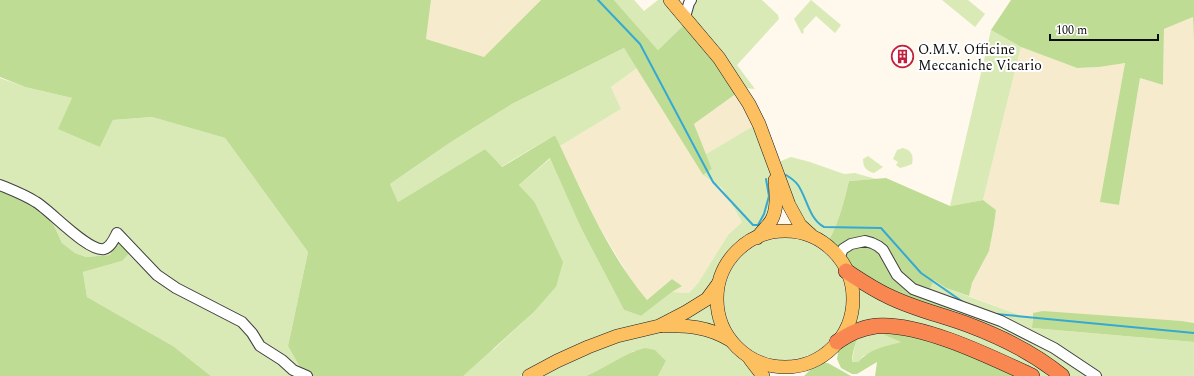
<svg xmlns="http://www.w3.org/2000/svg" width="1194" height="376" viewBox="0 0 1194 376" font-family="Spectral,serif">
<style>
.farmland{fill:#f6eccd}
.green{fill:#d9eab6}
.forest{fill:#bfdc95}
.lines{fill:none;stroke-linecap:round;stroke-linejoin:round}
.stream{stroke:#35a9d1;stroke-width:2}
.minor-casing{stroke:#404040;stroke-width:12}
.major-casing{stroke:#1e1e1e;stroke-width:14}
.highway-casing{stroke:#1e1e1e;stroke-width:16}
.minor{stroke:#fff;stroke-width:10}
.major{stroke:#fcc060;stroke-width:13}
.highway{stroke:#f98752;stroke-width:15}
.labels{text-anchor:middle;stroke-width:4;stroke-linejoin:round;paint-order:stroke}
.poi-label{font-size:14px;fill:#0d0d0d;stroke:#fff;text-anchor:start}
</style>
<rect width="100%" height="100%" fill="#fff9ed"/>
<g class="farmland">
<polygon points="431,0 541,0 484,58 426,39"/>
<polygon points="1193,17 1194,41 1194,323 1182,321 1033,313 1032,318 1025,317 969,296 972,283 989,251 994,225 996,210 983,200 1021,47 1077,68 1099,67 1125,62 1101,202 1119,205 1140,78 1163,85 1164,29"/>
<polygon points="637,68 703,175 722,188 742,222 728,235 698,283 689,293 672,292 682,286 672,279 647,300 633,283 597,223 560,146 621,109 611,87"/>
<polygon points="737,93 755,125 706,154 694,124"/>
</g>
<g class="green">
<polygon points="614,0 634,0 644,11 658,0 664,0 685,24 658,50"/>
<polygon points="693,0 762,0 778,15 779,19 737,65 755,89 745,88 690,17 690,6"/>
<polygon points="811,0 841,25 835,33 816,16 803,30 804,32 802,34 794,19"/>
<polygon points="942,0 968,0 985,14 975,27"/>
<polygon points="991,30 1021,47 983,200 950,206"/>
<polygon points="624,48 637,68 611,87 621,109 560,146 555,135 501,167 485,149 398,202 390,184 451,142 512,104"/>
<polygon points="0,78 25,87 72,98 100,147 113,120 152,117 225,138 308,252 288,346 305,376 211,376 173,346 87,297 83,272 122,261 117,239 110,255 86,257 75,253 62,243 49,215 0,188"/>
<polygon points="755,125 768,159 772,179 773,198 766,223 754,234 738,244 729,253 721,264 708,291 670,316 542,363 520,376 443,376 494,349 534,312 556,287 534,201 519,185 551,158 581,228 624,310 641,316 672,292 689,293 698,283 728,235 742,222 722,188 703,175 712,169 706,154"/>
<path d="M903,148C911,150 914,155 912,164L907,166L900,168L896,165L898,162L893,159L897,150Z"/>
<path d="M868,156L883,167L874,173C866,171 863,167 863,159Z"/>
<path d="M791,157L810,162L844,174L855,173L876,179L849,181C844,201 839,222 829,240L809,229L802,223L779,166L781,161Z"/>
<circle cx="785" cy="299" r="61"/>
<polygon points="934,280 946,288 1025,317 1032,318 1032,328 1194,342 1194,376 1102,376 1084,363 929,291"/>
<path d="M854,281L979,331L1056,376H1037L956,341L852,329C855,313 858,297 854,281Z"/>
<polygon points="713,298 714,315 719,329 681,322"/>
<polygon points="954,305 1028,337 1093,376 1068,376 951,316"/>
<polygon points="880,329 902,342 863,356 858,362 852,362 855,344 858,336"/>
<polygon points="696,330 728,345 750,364 761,376 658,376 666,361 634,351 597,372 586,376 541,376 592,352 621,341 655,331"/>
</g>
<g class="forest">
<path d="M0,0H431L426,39L484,57L541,0H614L658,50L685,24L713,57L737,93L694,124L712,169L703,175L624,48L512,104L451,142L390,184L398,202L485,149L502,167L555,135C582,191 606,251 647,300L672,279L682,286L672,292L641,316L624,310L581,228L550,158L519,185L534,201L563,262L556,287L534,312L463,376H305L288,346L308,252L225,138L152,117L113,120L100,147L58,129L72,98L25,87L0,77Z"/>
<polygon points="1011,0 1194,0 1194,41 1193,17 1164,29 1163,85 1140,78 1119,205 1100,202 1125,63 1099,67 1077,68 1021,47 991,30"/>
<path d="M886,178L950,206L983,200L996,210L994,225L989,251L972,283L969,296L946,288L934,280L929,291L916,286L905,279L886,249L850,241L838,247L829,240C839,222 844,201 849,181Z"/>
<polygon points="0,188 11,192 49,215 62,243 75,253 86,257 110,255 118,238 131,251 122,261 83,272 87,297 173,346 211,376 0,376"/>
<path d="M863,244L880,250L896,278L954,305L951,316L883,290L849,265C845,259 845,255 848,249Z"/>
<polygon points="1043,311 1182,321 1194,323 1194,342 1032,328 1033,313"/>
<path d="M880,329L906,332L1024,376H875L877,362L857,374H852L841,368L837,359L839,347L858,336C855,345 852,353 852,362H858C871,348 884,347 901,342L885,335Z"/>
<path d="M645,348L655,350L666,361L658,376H586C606,368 624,353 645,348Z"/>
<polygon points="821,363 828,363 851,376 804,376 812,368"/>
</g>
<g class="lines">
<g class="stream">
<polyline points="598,0 640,44 713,182 753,225 758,225 764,214 769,196 766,179"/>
<path d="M786,175C791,178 795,181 798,185C807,198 809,219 824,227L881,228L921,273L963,302"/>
<polyline points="996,314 1194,333"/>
</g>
<defs>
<g id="minor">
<polyline points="685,17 689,3 691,0"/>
<path d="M0,185C12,190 25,195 36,202C51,211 88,252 104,249C111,247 114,239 117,233L157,275L176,288L242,322L252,333L260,346L282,360L293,370L307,376"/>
<polyline points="839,258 843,249 851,244 865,241 872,243 878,246 883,250 897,275 913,289 1001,321 1054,348 1096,376"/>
</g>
<g id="major">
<polyline points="670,0 719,58 749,104 759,124 789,205 800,225 811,235"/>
<circle cx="785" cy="299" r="68"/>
<path d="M757,238C761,232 767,227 771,221C778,209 776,193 775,180"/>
<path d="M663,326C687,325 709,327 730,340"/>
<polyline points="750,359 763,376"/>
<polyline points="529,376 557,361 588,347 617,336 659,326 686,312 707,299 718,284"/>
</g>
<g id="highway">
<path d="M846,271C860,280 873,289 888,296C914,309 942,315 969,325C1001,337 1035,354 1062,376"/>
<path d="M837,342C849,334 860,328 876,326C920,322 991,357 1032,376"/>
</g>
</defs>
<use href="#minor" class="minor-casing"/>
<use href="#major" class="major-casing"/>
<use href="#highway" class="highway-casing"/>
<use href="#minor" class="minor"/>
<use href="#major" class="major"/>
<use href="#highway" class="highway"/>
</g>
<defs>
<symbol id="building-ring" viewBox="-11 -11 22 22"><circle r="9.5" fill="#fff" stroke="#c1213f" stroke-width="1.5"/><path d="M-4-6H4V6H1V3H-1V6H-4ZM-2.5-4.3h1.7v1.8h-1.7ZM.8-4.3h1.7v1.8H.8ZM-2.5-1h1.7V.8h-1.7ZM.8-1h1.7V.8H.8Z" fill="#c1213f"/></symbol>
</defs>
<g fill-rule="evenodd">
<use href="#building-ring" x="890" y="44" width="25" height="25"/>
</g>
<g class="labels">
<g class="poi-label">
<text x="918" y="54">O.M.V. Officine<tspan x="918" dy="16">Meccaniche Vicario</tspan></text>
</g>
</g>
<path d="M1050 34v6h108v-6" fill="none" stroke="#0d0d0d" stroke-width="2"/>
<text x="1056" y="34" font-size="12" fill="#0d0d0d" stroke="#ffffff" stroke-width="3" paint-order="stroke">100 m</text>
</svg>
